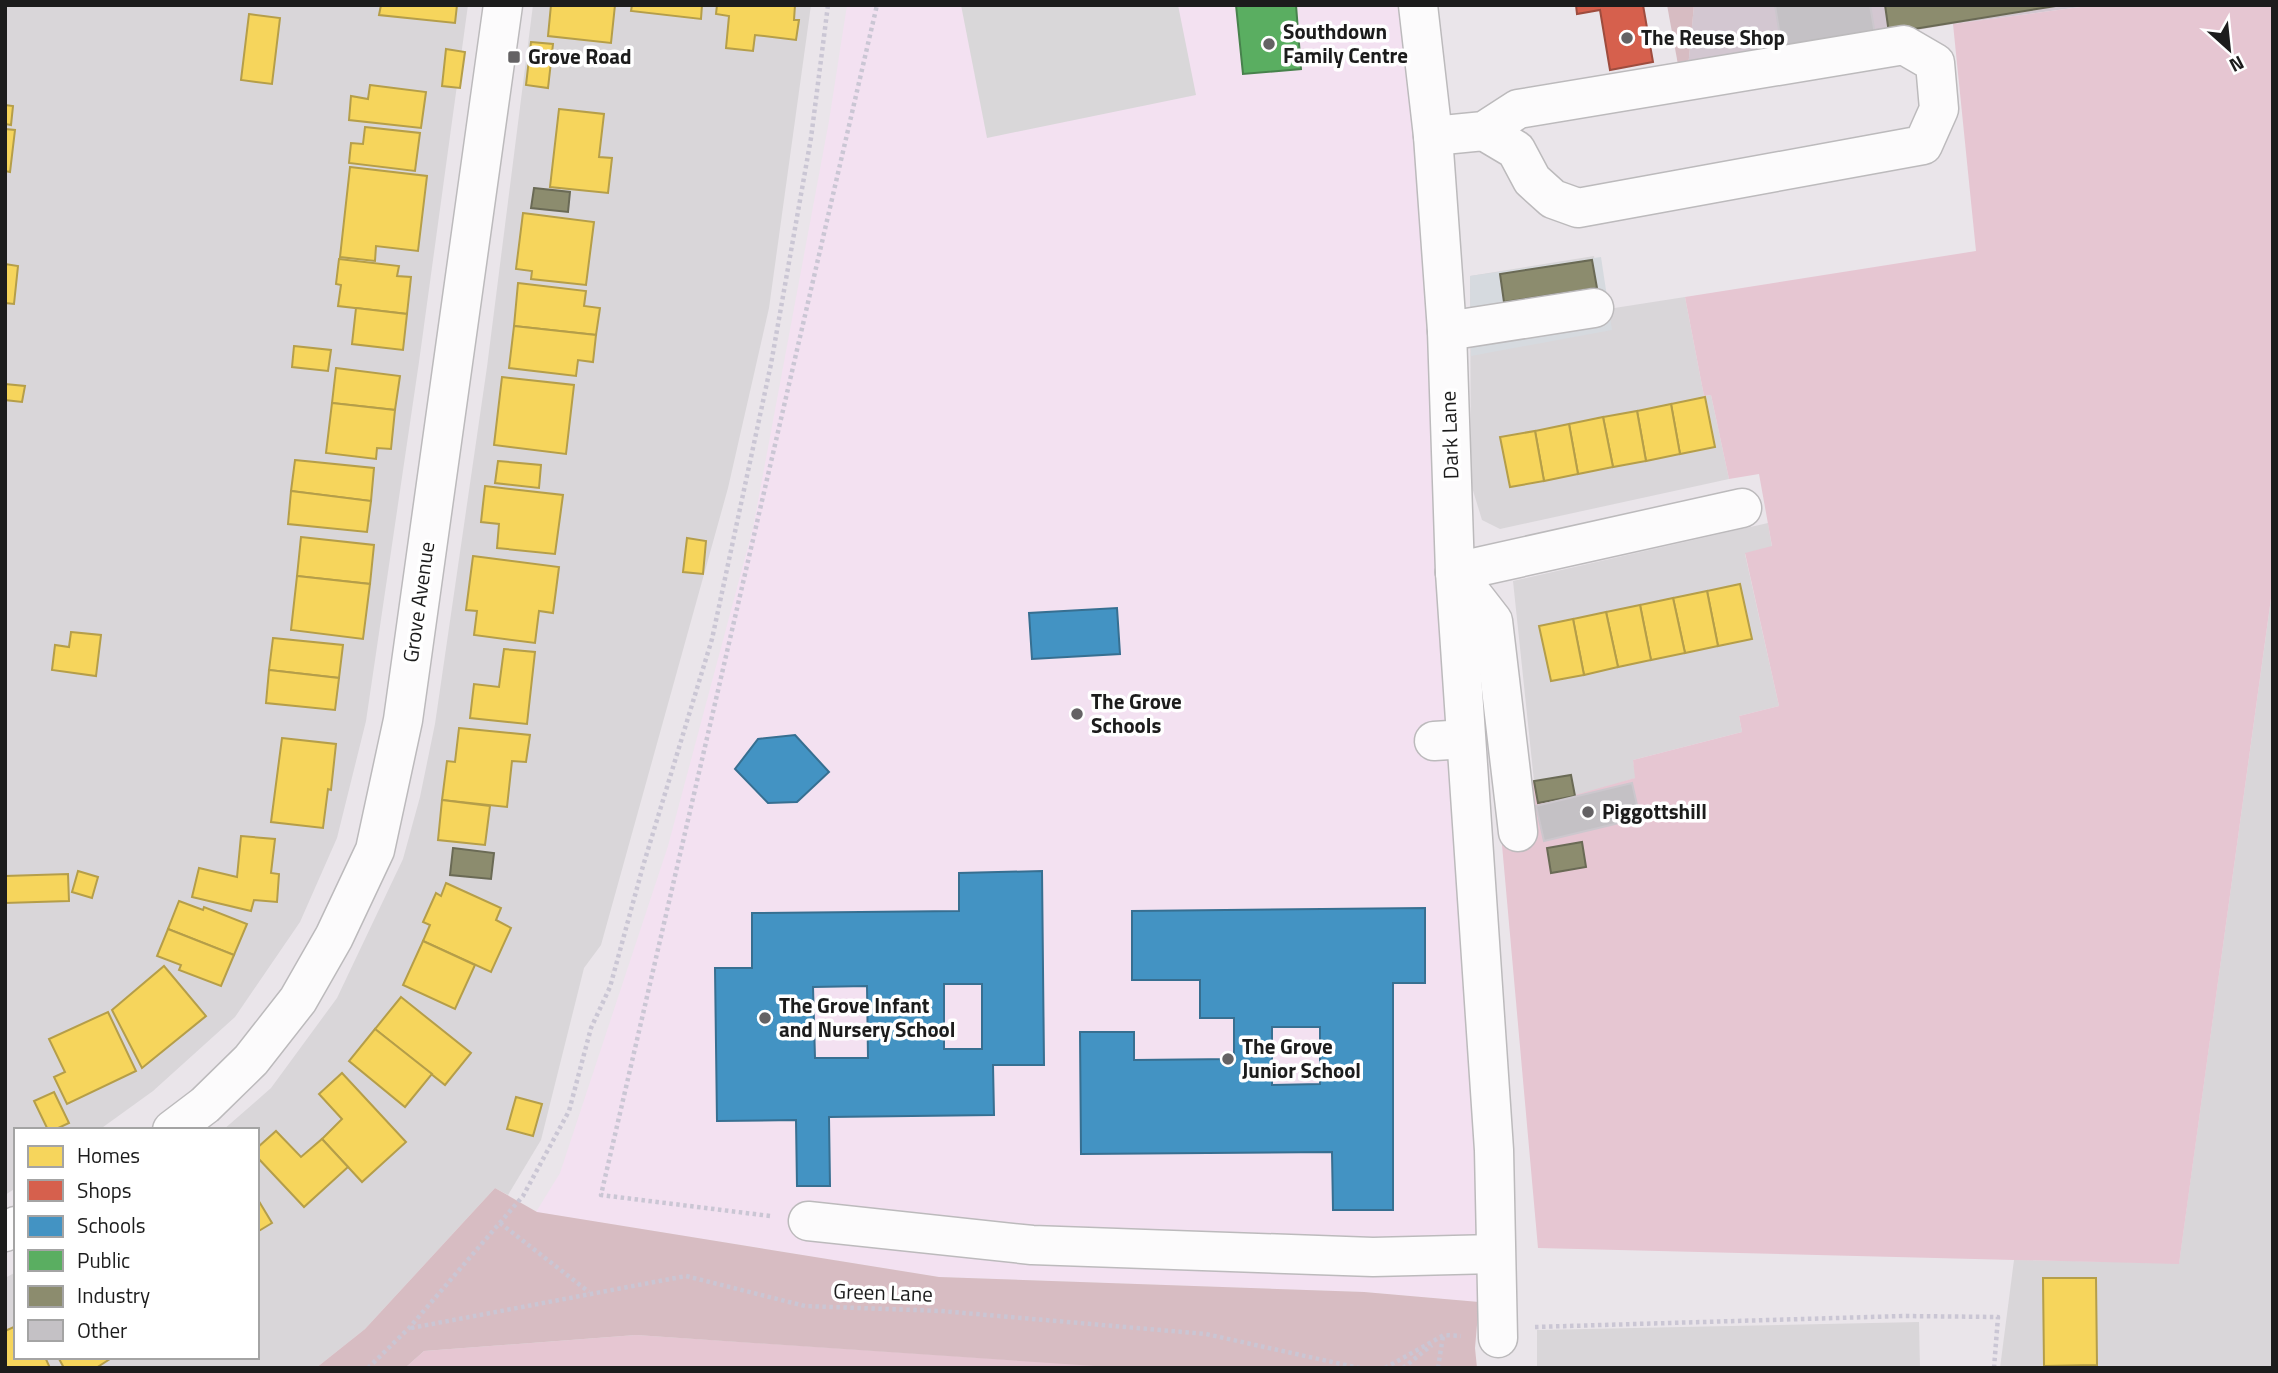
<svg xmlns="http://www.w3.org/2000/svg" width="2278" height="1373" viewBox="0 0 2278 1373" font-family="'Titillium Web',sans-serif">
<style>
.residential{fill:#d9d6d9}
.industrial{fill:#d6dadf}
.education{fill:#f3e1f1}
.construction{fill:#d3c7d1}
.grass{fill:#e6c6d2}
.forest{fill:#d7bcc2}
.parking{fill:#d9d7d9}
.homes{fill:#f6d55c;stroke:#b59e49;stroke-width:2}
.shops{fill:#d6604d;stroke:#9e4c3e;stroke-width:2}
.schools{fill:#4393c3;stroke:#376f91;stroke-width:2;fill-rule:evenodd}
.public{fill:#5aae61;stroke:#47824c;stroke-width:2}
.industry{fill:#8c8c6e;stroke:#6a6a55;stroke-width:2}
.building{fill:#c4c1c5;stroke:#ccc7cd;stroke-width:2}
.lines{fill:none;stroke-linecap:round;stroke-linejoin:round}
.minor-casing{stroke:#bcbabc;stroke-width:41}
.path{stroke:#cac6d4;stroke-width:4.5;stroke-dasharray:3.5 3.5;stroke-linecap:butt}
.minor{stroke:#fcfbfc;stroke-width:38}
.poi-dot{fill:#646264;stroke:#fff;stroke-width:2.5}
.labels{text-anchor:middle;stroke-width:7;stroke-linejoin:round;paint-order:stroke}
.poi-label{font-size:21px;font-weight:bold;fill:#1c1c1c;stroke:#fff;text-anchor:start}
.street-label{font-size:21px;fill:#1c1c1c;stroke:#fff}
</style>
<rect width="100%" height="100%" fill="#eae5ea"/>
<g class="residential">
<polygon points="5,5 468,5 419,362 366,721 337,838 300,922 235,1017 153,1091 99,1130 16,1130 16,1188 5,1195"/>
<polygon points="533,5 811,5 769,308 728,488 601,945 584,968 541,1140 508,1195 495,1188 365,1329 316,1368 5,1368 5,1278 16,1272 16,1357 257,1357 257,1130 223,1130 271,1088 337,998 403,859 420,797 435,724 487,367"/>
<polygon points="1594,256 1598,285 1608,309 1685,297 1704,396 1711,395 1729,479 1500,529 1482,520 1471,484 1470,276"/>
<polygon points="1768,523 1772,547 1745,554 1779,706 1739,716 1742,732 1633,760 1636,778 1575,796 1534,781 1513,581"/>
<polygon points="2273,584 2273,1368 2000,1368 2014,1260 2179,1263"/>
<polygon points="1919,1322 1920,1368 1537,1368 1537,1330"/>
</g>
<polygon class="industrial" points="1601,257 1612,330 1471,356 1470,276"/>
<polygon class="education" points="847,5 1401,5 1419,124 1476,1127 1479,1302 1364,1292 939,1277 536,1212 560,1173 668,846 753,528 829,121"/>
<polygon class="construction" points="1694,5 2095,5 1953,24 1688,68"/>
<g class="grass">
<polygon points="2095,5 2273,5 2273,584 2179,1264 1538,1248 1497,789 1571,775 1575,795 1635,778 1633,760 1742,732 1739,716 1779,706 1745,553 1772,546 1759,474 1729,479 1711,395 1704,396 1685,297 1976,251 1953,24"/>
<polygon points="636,1335 1122,1367 1125,1368 405,1368 424,1351"/>
</g>
<g class="forest">
<polygon points="1667,5 1694,5 1688,68 1679,70"/>
<polygon points="495,1188 537,1212 939,1277 1364,1292 1479,1302 1475,1348 1477,1368 1125,1368 636,1335 424,1351 405,1368 316,1368 365,1329"/>
</g>
<polygon class="parking" points="961,5 1178,5 1196,95 987,138"/>
<g class="homes">
<polygon points="381,5 457,5 455,23 379,15"/>
<polygon points="551,5 615,5 611,43 548,36"/>
<polygon points="632,5 702,5 701,19 631,11"/>
<polygon points="717,5 795,5 794,20 799,20 796,40 755,35 753,51 726,48 729,16 716,14"/>
<polygon points="249,14 280,18 272,84 241,80"/>
<polygon points="531,42 553,44 548,88 526,85"/>
<polygon points="446,49 465,52 460,88 442,86"/>
<polygon points="370,85 426,92 421,128 349,120 351,96 368,99"/>
<polygon points="5,105 13,106 11,125 5,124"/>
<polygon points="559,109 604,114 599,157 612,158 608,193 550,187"/>
<polygon points="365,127 420,133 415,171 349,163 351,143 363,144"/>
<polygon points="5,129 15,130 10,172 5,171"/>
<polygon points="350,167 427,176 418,251 376,246 375,261 340,257"/>
<polygon points="523,213 594,222 586,285 531,279 532,271 516,269"/>
<polygon points="339,259 399,266 397,276 411,277 407,314 338,306 341,285 336,284"/>
<polygon points="5,264 18,266 14,304 5,303"/>
<polygon points="518,283 586,291 584,306 600,308 596,335 514,326"/>
<polygon points="356,308 407,314 403,350 352,344"/>
<polygon points="514,326 596,335 593,362 578,360 576,376 509,368"/>
<polygon points="294,346 331,350 328,371 292,367"/>
<polygon points="336,368 400,376 395,410 332,403"/>
<polygon points="502,377 574,385 566,454 494,445"/>
<polygon points="5,384 25,386 22,402 5,400"/>
<polygon points="1705,397 1715,447 1680,454 1671,404"/>
<polygon points="332,403 395,410 391,449 377,448 376,459 326,453"/>
<polygon points="1671,404 1680,454 1646,461 1637,411"/>
<polygon points="1637,411 1646,461 1613,467 1603,417"/>
<polygon points="1603,417 1613,467 1578,474 1569,424"/>
<polygon points="1569,424 1578,474 1544,481 1535,431"/>
<polygon points="1535,431 1544,481 1510,487 1500,437"/>
<polygon points="295,460 374,468 371,501 291,491"/>
<polygon points="498,461 541,465 539,488 495,483"/>
<polygon points="485,486 563,495 555,554 497,548 499,524 481,522"/>
<polygon points="291,491 371,501 367,532 288,524"/>
<polygon points="301,537 374,545 370,584 297,576"/>
<polygon points="687,538 706,541 703,574 683,572"/>
<polygon points="473,556 559,567 553,613 539,611 535,643 474,635 477,611 466,610"/>
<polygon points="297,576 370,584 363,639 291,630"/>
<polygon points="1740,584 1752,639 1718,646 1707,591"/>
<polygon points="1707,591 1718,646 1685,653 1673,598"/>
<polygon points="1673,598 1685,653 1651,660 1640,605"/>
<polygon points="1640,605 1651,660 1618,667 1606,612"/>
<polygon points="1606,612 1618,667 1584,675 1573,619"/>
<polygon points="1573,619 1584,675 1551,681 1539,626"/>
<polygon points="71,632 101,635 96,676 52,670 55,645 69,647"/>
<polygon points="273,638 343,645 339,678 269,670"/>
<polygon points="504,649 535,652 527,724 470,718 474,684 499,687"/>
<polygon points="269,670 339,678 335,710 266,703"/>
<polygon points="459,728 530,735 526,762 512,761 507,807 442,800 447,761 455,762"/>
<polygon points="282,738 336,744 331,790 328,789 323,828 271,822"/>
<polygon points="442,800 490,806 485,845 438,840"/>
<polygon points="241,836 275,839 271,873 279,874 277,902 254,900 251,911 192,897 199,868 237,877"/>
<polygon points="78,871 98,877 92,898 72,892"/>
<polygon points="68,874 69,901 5,903 5,876"/>
<polygon points="446,883 501,908 496,920 511,928 491,972 423,941 430,925 423,922 436,893 441,896"/>
<polygon points="179,901 203,910 204,907 247,924 234,955 168,929"/>
<polygon points="168,929 234,955 221,986 179,970 181,965 157,956"/>
<polygon points="423,941 475,965 455,1009 403,985"/>
<polygon points="164,966 206,1016 142,1068 112,1010"/>
<polygon points="401,997 471,1053 445,1085 375,1029"/>
<polygon points="108,1012 136,1071 67,1104 54,1077 65,1072 49,1039"/>
<polygon points="375,1029 432,1074 405,1107 349,1061"/>
<polygon points="342,1073 406,1142 362,1182 322,1139 342,1119 319,1094"/>
<polygon points="54,1092 69,1123 54,1130 48,1130 34,1101"/>
<polygon points="516,1097 542,1104 533,1136 507,1129"/>
<polygon points="276,1131 301,1157 322,1139 348,1167 304,1207 257,1157 257,1148"/>
<polygon points="257,1198 272,1223 257,1232"/>
<polygon points="2043,1278 2096,1278 2097,1365 2044,1366"/>
<polygon points="16,1326 16,1357 45,1357 50,1368 5,1368 5,1331"/>
<polygon points="58,1357 113,1357 96,1368 64,1368"/>
</g>
<polygon class="shops" points="1576,5 1643,5 1653,62 1610,70 1600,10 1577,14"/>
<g class="schools">
<polygon points="1117,608 1120,654 1032,659 1029,613"/>
<polygon points="795,735 829,772 797,802 768,803 735,769 758,739"/>
<path d="M1042,871L1044,1065H993L994,1115L829,1117L830,1186H797L796,1120L717,1121L715,968H752V913L959,911V873ZM944,984H982V1049H944ZM867,986L868,1058H815L813,987Z"/>
<path d="M1425,908V983H1393V1210H1333L1332,1152L1081,1154L1080,1032H1134V1060L1234,1059V1018H1200V980H1132V911ZM1272,1027H1320V1084L1272,1085Z"/>
</g>
<polygon class="public" points="1236,5 1296,5 1301,69 1243,74"/>
<g class="industry">
<polygon points="1885,5 2062,5 1889,33"/>
<polygon points="534,188 570,192 568,212 531,208"/>
<polygon points="1592,260 1597,288 1504,302 1500,274"/>
<polygon points="1571,775 1575,796 1538,803 1534,781"/>
<polygon points="1582,842 1586,867 1551,873 1547,848"/>
<polygon points="453,848 494,853 491,879 450,875"/>
</g>
<g class="building">
<polygon points="1775,5 1870,5 1875,34 1782,49"/>
<polygon points="1632,783 1640,818 1544,841 1536,806"/>
</g>
<g class="lines">
<defs>
<g id="minor">
<polyline points="1418,5 1433,136 1447,331 1455,572 1494,1150 1498,1338"/>
<polyline points="1433,136 1484,131 1518,109 1904,45 1935,63 1939,109 1923,145 1578,208 1553,199 1532,180 1516,150 1484,131"/>
<polyline points="1447,331 1594,308"/>
<polyline points="1455,572 1742,508"/>
<polyline points="1455,572 1493,621 1518,832"/>
<polyline points="1434,741 1466,739"/>
<polyline points="172,1130 205,1105 251,1060 298,1000 334,937 375,850 403,720 503,5"/>
<polyline points="808,1221 1032,1245 1373,1257 1495,1254"/>
<polyline points="5,1232 16,1226"/>
</g>
</defs>
<use href="#minor" class="minor-casing"/>
<g class="path">
<polyline points="770,1216 601,1195 877,5"/>
<polyline points="500,1223 589,1292"/>
<polyline points="1535,1327 1903,1316 1998,1317 1994,1368"/>
<polyline points="411,1328 686,1276 805,1306 941,1311 1206,1334 1359,1368"/>
<polyline points="368,1368 409,1328 523,1196 569,1111 591,1028 610,987 643,866 712,639 771,364 811,138 828,5"/>
<polyline points="1385,1368 1444,1335 1461,1336"/>
<polyline points="1403,1368 1432,1345"/>
<polyline points="1438,1368 1443,1336"/>
</g>
<use href="#minor" class="minor"/>
</g>
<g class="poi-dot">
<circle cx="1627" cy="38" r="7"/>
<circle cx="1269" cy="44" r="7"/>
<rect x="507" y="50" width="14" height="14" rx="3.5"/>
<circle cx="1077" cy="714" r="7"/>
<circle cx="1588" cy="812" r="7"/>
<circle cx="765" cy="1018" r="7"/>
<circle cx="1228" cy="1059" r="7"/>
</g>
<g class="labels">
<g class="poi-label">
<text x="1283" y="39">Southdown<tspan x="1283" dy="24">Family Centre</tspan></text>
<text x="1641" y="45">The Reuse Shop</text>
<text x="528" y="64">Grove Road</text>
<text x="1091" y="709">The Grove<tspan x="1091" dy="24">Schools</tspan></text>
<text x="1602" y="819">Piggottshill</text>
<text x="779" y="1013">The Grove Infant<tspan x="779" dy="24">and Nursery School</tspan></text>
<text x="1242" y="1054">The Grove<tspan x="1242" dy="24">Junior School</tspan></text>
</g>
<g class="street-label">
<text transform="translate(1450 435) rotate(-92)" y="7">Dark Lane</text>
<text transform="translate(419 602) rotate(-82)" y="7">Grove Avenue</text>
<text transform="translate(883 1293) rotate(2)" y="7">Green Lane</text>
</g>
</g>
<rect width="2278" height="1373" fill="none" stroke="#1c1c1c" stroke-width="14"/>
<rect x="14" y="1128" width="245" height="231" fill="#ffffff" stroke="#a4a4a4" stroke-width="2"/>
<rect x="28" y="1146" width="35" height="21" fill="#f6d55c" stroke="#a4a4a4" stroke-width="2"/>
<text x="77" y="1163" font-size="21" fill="#1c1c1c">Homes</text>
<rect x="28" y="1180" width="35" height="21" fill="#d6604d" stroke="#a4a4a4" stroke-width="2"/>
<text x="77" y="1198" font-size="21" fill="#1c1c1c">Shops</text>
<rect x="28" y="1216" width="35" height="21" fill="#4393c3" stroke="#a4a4a4" stroke-width="2"/>
<text x="77" y="1233" font-size="21" fill="#1c1c1c">Schools</text>
<rect x="28" y="1250" width="35" height="21" fill="#5aae61" stroke="#a4a4a4" stroke-width="2"/>
<text x="77" y="1268" font-size="21" fill="#1c1c1c">Public</text>
<rect x="28" y="1286" width="35" height="21" fill="#8c8c6e" stroke="#a4a4a4" stroke-width="2"/>
<text x="77" y="1303" font-size="21" fill="#1c1c1c">Industry</text>
<rect x="28" y="1320" width="35" height="21" fill="#c4c1c5" stroke="#a4a4a4" stroke-width="2"/>
<text x="77" y="1338" font-size="21" fill="#1c1c1c">Other</text>
<g transform="translate(2229 49) rotate(153)" stroke="#ffffff" stroke-width="5" paint-order="stroke">
<path d="M0-5L12 26L0 18L-12 26Z" fill="#1c1c1c"/>
<text y="-10" font-size="19" font-weight="bold" text-anchor="middle" fill="#1c1c1c">N</text>
</g>
</svg>
